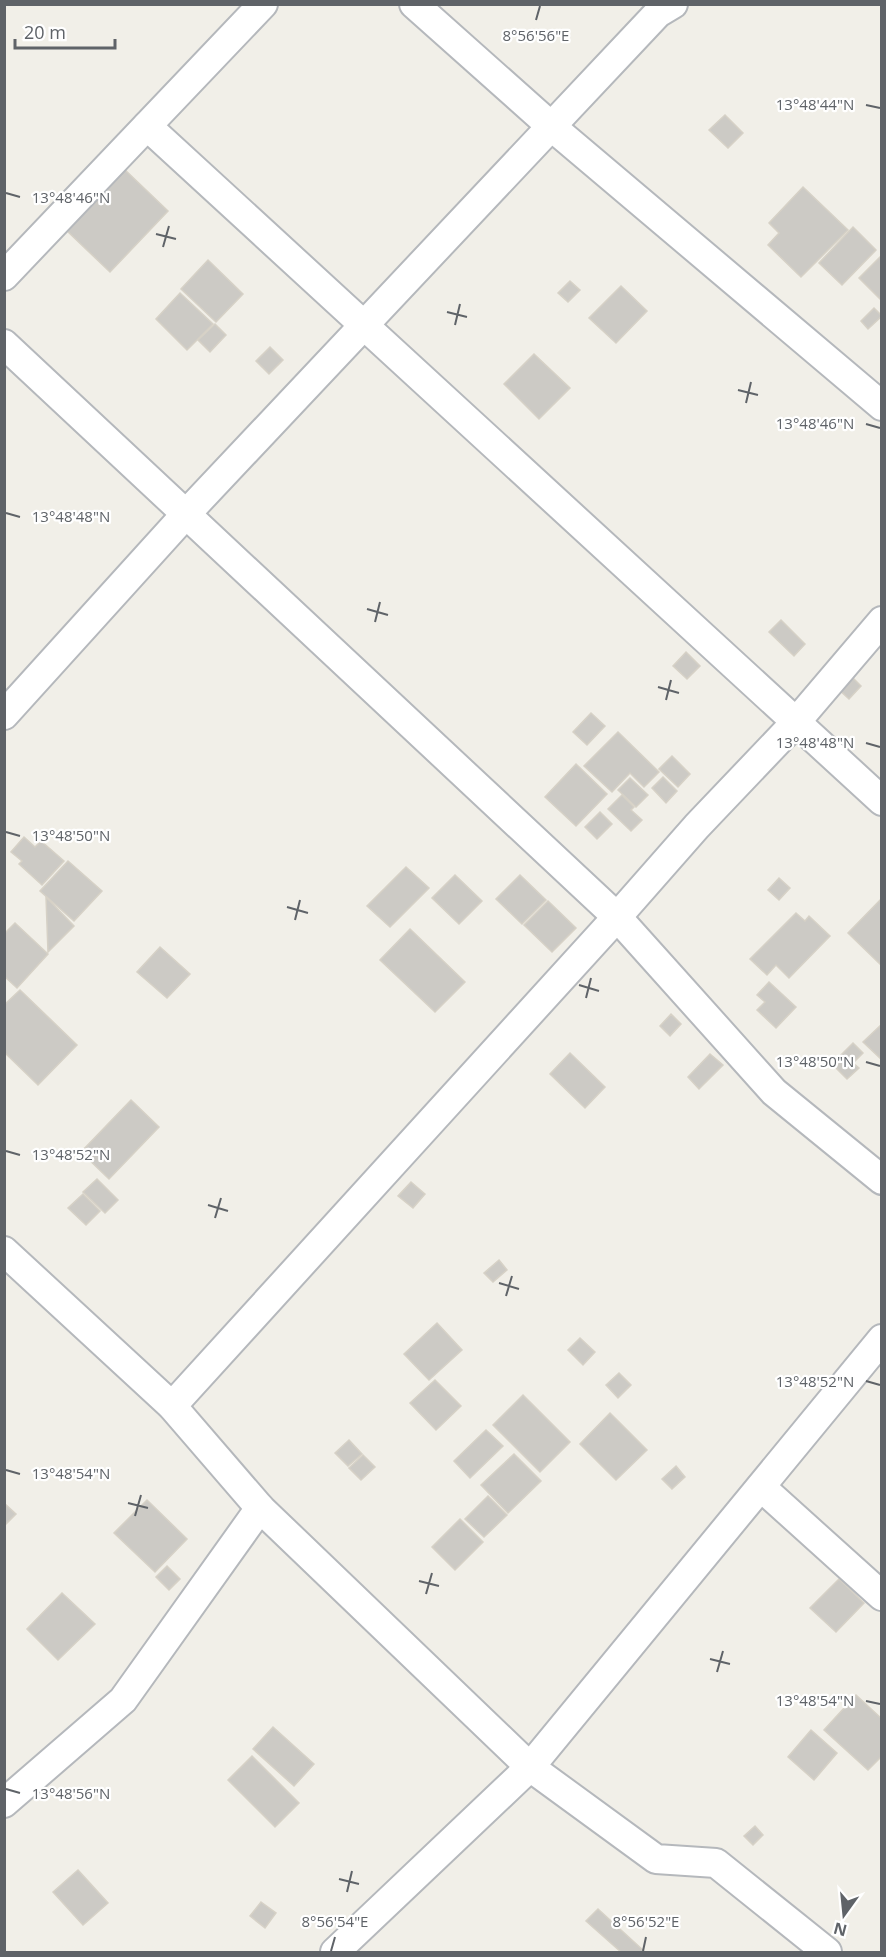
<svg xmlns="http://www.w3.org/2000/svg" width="886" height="1957" viewBox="0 0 886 1957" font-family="'Open Sans',sans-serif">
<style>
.building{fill:#cccac5;stroke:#d6d1c6;stroke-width:1.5}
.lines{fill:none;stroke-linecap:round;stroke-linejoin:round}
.street-casing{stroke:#b5b8bc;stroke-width:32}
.street{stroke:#fff;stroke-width:28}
.ticks{fill:none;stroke:#5f6368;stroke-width:2}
.ticks-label{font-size:15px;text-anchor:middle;fill:#5f6368;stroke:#fff;stroke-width:4.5;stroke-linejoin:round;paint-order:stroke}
</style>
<rect width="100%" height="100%" fill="#f1efe8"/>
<g class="building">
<polygon points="725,115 743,133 728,148 709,130"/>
<polygon points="123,168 168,211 110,272 65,229"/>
<polygon points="803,187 848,230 801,277 768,245 779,233 769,223"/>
<polygon points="853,227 876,250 842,285 819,263"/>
<polygon points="882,255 882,301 859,278"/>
<polygon points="208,260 243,294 216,322 181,289"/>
<polygon points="570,281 580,290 568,302 558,293"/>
<polygon points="621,286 647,311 616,343 589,318"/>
<polygon points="180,293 213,324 187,350 156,319"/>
<polygon points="874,308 882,316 868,329 861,321"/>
<polygon points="215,324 226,335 210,352 198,340"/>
<polygon points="270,347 283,360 269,374 256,361"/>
<polygon points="534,354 570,388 539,419 504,384"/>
<polygon points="781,620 805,644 794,656 769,632"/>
<polygon points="686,652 700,666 687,679 673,666"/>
<polygon points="850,675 861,686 849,699 837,688"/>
<polygon points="591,713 605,726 587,745 573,732"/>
<polygon points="618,732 659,772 644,787 630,773 612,792 584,766"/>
<polygon points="672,756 690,774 678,787 659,769"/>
<polygon points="576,764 607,794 576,826 545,797"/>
<polygon points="663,777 677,791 666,803 652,788"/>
<polygon points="630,778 648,795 636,807 618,790"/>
<polygon points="622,795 634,807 631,810 642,820 631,831 608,809"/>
<polygon points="600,812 612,824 597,839 585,827"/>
<polygon points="24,837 35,847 41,841 64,861 42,885 19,864 22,861 11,852"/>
<polygon points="68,861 102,891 74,921 40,891"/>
<polygon points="406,867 429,888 390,927 367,906"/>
<polygon points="455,875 482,901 459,924 432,898"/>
<polygon points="520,875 546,900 522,924 496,899"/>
<polygon points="779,878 790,888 779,900 768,890"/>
<polygon points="46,897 74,926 48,952"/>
<polygon points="882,898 882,966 848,933"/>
<polygon points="548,901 576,928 552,952 524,925"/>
<polygon points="796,913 805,921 809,916 830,936 789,978 776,965 767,975 750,959"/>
<polygon points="15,923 48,954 17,988 4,976 4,934"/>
<polygon points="410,929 465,982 435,1012 380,960"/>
<polygon points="160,947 190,974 167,998 137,972"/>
<polygon points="769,982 796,1007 776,1028 757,1010 765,1002 757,995"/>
<polygon points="20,990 77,1045 38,1085 4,1052 4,1005"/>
<polygon points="671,1014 681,1024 670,1036 660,1026"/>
<polygon points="882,1024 882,1060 863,1042"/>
<polygon points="853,1043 863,1053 853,1063 859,1068 847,1079 832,1064"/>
<polygon points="570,1053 605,1087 585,1108 550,1074"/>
<polygon points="710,1054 723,1065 699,1089 688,1077"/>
<polygon points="131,1100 159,1127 109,1179 81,1152"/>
<polygon points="97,1179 118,1200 105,1213 83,1192"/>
<polygon points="411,1182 425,1194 413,1208 398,1196"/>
<polygon points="83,1194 100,1211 86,1225 68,1208"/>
<polygon points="499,1260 507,1270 493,1282 484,1273"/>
<polygon points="437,1323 462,1350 429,1380 404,1354"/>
<polygon points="580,1338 595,1352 583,1365 568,1350"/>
<polygon points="619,1373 631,1385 618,1398 606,1385"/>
<polygon points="435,1380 461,1406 436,1430 410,1403"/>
<polygon points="523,1395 570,1442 540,1472 493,1425"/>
<polygon points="610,1413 647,1450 616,1480 580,1444"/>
<polygon points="486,1430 503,1446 470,1478 454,1461"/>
<polygon points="349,1440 362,1454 348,1466 335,1453"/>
<polygon points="514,1454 541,1481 508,1513 481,1485"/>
<polygon points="363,1455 375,1467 361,1480 349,1468"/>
<polygon points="676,1466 685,1477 672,1489 662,1479"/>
<polygon points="488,1496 507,1515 484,1537 465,1519"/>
<polygon points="147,1500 187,1539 155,1572 114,1533"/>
<polygon points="4,1503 16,1514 4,1526"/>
<polygon points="460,1519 483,1542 455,1570 432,1547"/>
<polygon points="167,1566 180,1579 169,1590 156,1577"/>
<polygon points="839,1579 864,1603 836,1632 810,1608"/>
<polygon points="62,1593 95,1624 58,1660 27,1629"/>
<polygon points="856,1695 882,1719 882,1756 868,1770 824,1730"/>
<polygon points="273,1727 314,1764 294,1786 253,1749"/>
<polygon points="811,1730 837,1753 814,1780 788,1757"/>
<polygon points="252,1756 299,1803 275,1827 228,1780"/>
<polygon points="755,1826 763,1835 753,1845 744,1836"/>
<polygon points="78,1870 108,1903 83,1925 53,1892"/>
<polygon points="261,1902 276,1913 265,1928 250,1916"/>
<polygon points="598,1909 645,1952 621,1952 586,1921"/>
</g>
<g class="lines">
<defs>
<g id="street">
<polyline points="414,4 552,127 882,406"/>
<polyline points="147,126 882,801"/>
<polyline points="4,276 263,4"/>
<polyline points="4,344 617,917 774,1092 882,1180"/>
<polyline points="4,715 186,514 658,13 673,4"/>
<polyline points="4,1251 172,1406 260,1508 530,1767 656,1859 716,1863 827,1952"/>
<polyline points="172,1406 617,917 697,826 796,722 882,621"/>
<polyline points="761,1487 882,1596"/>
<polyline points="4,1803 123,1700 260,1508"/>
<polyline points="335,1952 530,1767 882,1339"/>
</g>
</defs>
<use href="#street" class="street-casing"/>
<use href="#street" class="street"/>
</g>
<path class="ticks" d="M536,20L540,6M866,105L880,108M6,193L20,197M156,234L176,239M163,247L169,226M447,312L467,317M455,325L460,304M738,390L758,395M746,403L751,382M866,424L880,428M6,513L20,517M367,609L388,615M375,622L380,602M658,687L679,693M666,700L671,680M866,743L880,747M6,832L20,836M287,907L308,913M295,920L300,900M579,985L599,991M586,998L591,978M866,1062L880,1066M6,1151L20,1155M208,1205L228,1211M215,1218L221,1198M499,1283L519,1289M506,1296L512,1276M866,1381L880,1385M6,1470L20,1474M128,1503L148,1508M135,1516L141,1495M419,1581L439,1586M426,1594L432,1573M710,1659L730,1664M717,1672L723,1651M866,1701L880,1704M6,1789L20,1793M339,1879L359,1884M347,1892L352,1871M331,1951L335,1937M643,1951L646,1937"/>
<g class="ticks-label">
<text x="536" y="41">8°56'56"E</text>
<text x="815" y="110">13°48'44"N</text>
<text x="71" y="203">13°48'46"N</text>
<text x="815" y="429">13°48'46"N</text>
<text x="71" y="522">13°48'48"N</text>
<text x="815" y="748">13°48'48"N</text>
<text x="71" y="841">13°48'50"N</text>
<text x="815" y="1067">13°48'50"N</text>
<text x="71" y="1160">13°48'52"N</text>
<text x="815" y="1387">13°48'52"N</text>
<text x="71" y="1479">13°48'54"N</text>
<text x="815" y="1706">13°48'54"N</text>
<text x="71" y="1799">13°48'56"N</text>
<text x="335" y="1927">8°56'54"E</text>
<text x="646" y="1927">8°56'52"E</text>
</g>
<rect width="886" height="1957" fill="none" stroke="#5f6368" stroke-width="12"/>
<g transform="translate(844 1915) rotate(195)" stroke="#ffffff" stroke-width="4.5" paint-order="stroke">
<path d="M0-4.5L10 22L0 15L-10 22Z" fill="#5f6368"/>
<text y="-9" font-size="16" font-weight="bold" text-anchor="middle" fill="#5f6368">N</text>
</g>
<path d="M15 39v9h100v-9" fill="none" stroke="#5f6368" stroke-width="3"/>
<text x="24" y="39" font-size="18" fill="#5f6368" stroke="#ffffff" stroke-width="4.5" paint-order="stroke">20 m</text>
</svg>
